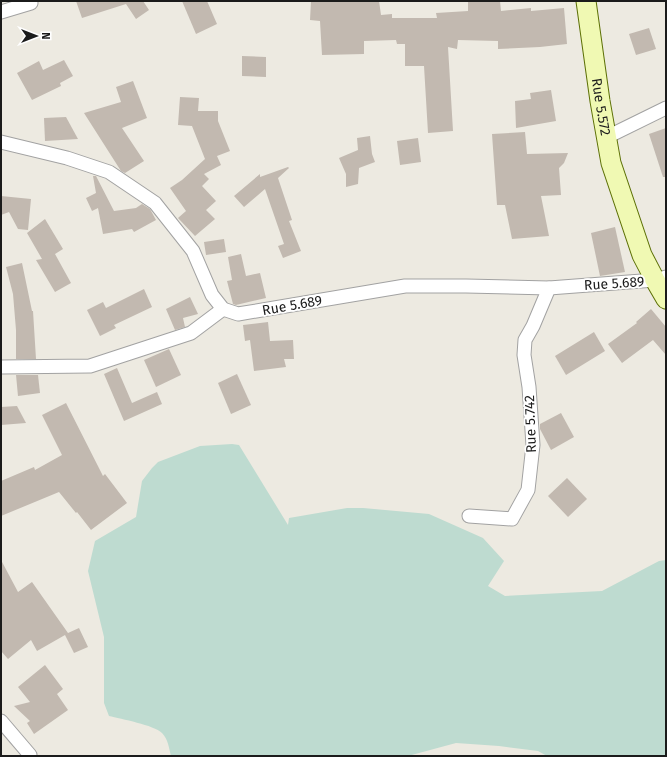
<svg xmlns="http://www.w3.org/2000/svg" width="667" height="757" viewBox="0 0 667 757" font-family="'Fira Sans',sans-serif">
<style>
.wetland{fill:#bedbd0}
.building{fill:#c2b9b0}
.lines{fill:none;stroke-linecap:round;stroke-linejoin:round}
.street-casing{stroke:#a2a2a2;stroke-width:15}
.secondary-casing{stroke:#5c7005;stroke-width:21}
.street{stroke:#fff;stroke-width:13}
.secondary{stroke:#f0f9b3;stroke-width:19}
.labels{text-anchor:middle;stroke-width:3.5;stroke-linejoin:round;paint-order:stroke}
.street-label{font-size:14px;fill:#1b1b1b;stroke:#fff}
</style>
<rect width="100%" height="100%" fill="#edeae1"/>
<path class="wetland" d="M232,444L239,445L288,525L289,518L347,508H363L429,514L483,538L504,561L488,586L505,596L602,591L659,561L666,560V756H547L538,751L499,746L456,743L408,756H171C169,748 168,739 162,733C154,725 121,719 109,716L104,703V637L88,571L95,541L136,517L142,481L152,468L158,462L200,446Z"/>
<g class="building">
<polygon points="76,1 143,1 149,10 136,19 126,4 82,18"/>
<polygon points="182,1 207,1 217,24 196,34"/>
<polygon points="311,1 379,1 381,15 392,14 392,18 437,18 436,13 468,11 468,2 476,1 500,1 501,11 531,8 531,11 564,8 567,44 540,47 498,49 498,41 458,40 457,49 448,47 453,131 428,133 424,66 405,66 405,44 397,44 396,40 364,41 364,54 322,55 320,21 310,20"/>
<polygon points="649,28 656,49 636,55 629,34"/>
<polygon points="242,56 266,57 266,77 242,76"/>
<polygon points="64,60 73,76 60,83 61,86 32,100 17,73 39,61 43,70"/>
<polygon points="133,81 147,118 122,128 144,161 125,173 121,171 84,113 121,102 116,87"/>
<polygon points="551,90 556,121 516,128 515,101 531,99 530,93"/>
<polygon points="180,97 199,98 198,111 218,111 218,121 230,151 217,156 221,165 204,174 209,179 202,186 216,201 206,210 215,219 195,236 178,218 186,211 170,188 182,180 205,159 192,126 178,125"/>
<polygon points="66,117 78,139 45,141 44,118"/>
<polygon points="666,128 666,177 663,177 649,134"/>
<polygon points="525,132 527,154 568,153 564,163 559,168 561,195 541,196 549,236 512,239 505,205 497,205 492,134"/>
<polygon points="370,136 372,154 375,162 359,168 358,184 346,187 346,174 339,158 358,150 357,138"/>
<polygon points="418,138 421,162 400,165 397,141"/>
<polygon points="288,167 289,168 278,178 292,220 289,221 301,251 283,258 278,246 284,244 265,189 244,207 234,196 260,174 260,177"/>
<polygon points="93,176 96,176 114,211 136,208 142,204 150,209 156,220 134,232 132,229 103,234 98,208 92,211 86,198 96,193"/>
<polygon points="1,196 31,199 28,230 18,229 9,212 1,215"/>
<polygon points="45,219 63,249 55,254 71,283 55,292 36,260 42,259 27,233"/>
<polygon points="615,227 625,272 600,276 591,233"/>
<polygon points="224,239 226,252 206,255 204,242"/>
<polygon points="241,254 246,276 260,273 266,298 236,305 233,304 227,281 232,280 228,257"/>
<polygon points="22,263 32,311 33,311 36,359 16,359 16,330 13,294 6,267"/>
<polygon points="144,289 152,307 114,325 116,328 100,336 87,310 103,302 106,308"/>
<polygon points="190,297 198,314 183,318 185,327 175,330 166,309"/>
<polygon points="651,309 666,327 666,355 653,340 622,363 608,344 637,323 636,322"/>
<polygon points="268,322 270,341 293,340 294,359 284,359 286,367 254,371 250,340 245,341 243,325"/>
<polygon points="594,332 605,351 566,375 555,356"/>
<polygon points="169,349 181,375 156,387 144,360"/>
<polygon points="117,368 132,403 157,392 162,404 124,421 104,374"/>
<polygon points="237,374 251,405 231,414 218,383"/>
<polygon points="16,375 38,375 40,393 18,396"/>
<polygon points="66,403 103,476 105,474 127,503 91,530 77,512 76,513 59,492 1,516 1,481 34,467 35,470 62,455 42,415"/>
<polygon points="17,406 26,423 1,425 1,407"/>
<polygon points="561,413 574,437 551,450 540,429 540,424"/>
<polygon points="567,478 587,499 568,517 548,496"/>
<polygon points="1,560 18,592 32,582 68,633 79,628 88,647 74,653 65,635 37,651 31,640 8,659 1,651"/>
<polygon points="45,665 63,689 57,694 68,710 34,734 27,723 30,721 14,706 30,702 18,687"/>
</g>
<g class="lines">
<defs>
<g id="street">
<polyline points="1,12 31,3"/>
<polyline points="607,137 666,108"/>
<polyline points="1,142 67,158 109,172 155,203 193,251 212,295 223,309 238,314 405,286 466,286 549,288 655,280 666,277"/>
<polyline points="1,367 90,366 191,333 223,309"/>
<polyline points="469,516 512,519 528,490 533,445 529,387 524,355 525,340 533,326 549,288"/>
<polyline points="1,721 30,755 28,756"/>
</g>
<g id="secondary">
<path id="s1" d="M586,1L600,101L611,163L642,255L655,280L666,299"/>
</g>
</defs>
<use href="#street" class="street-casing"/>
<use href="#secondary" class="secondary-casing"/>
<use href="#street" class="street"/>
<use href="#secondary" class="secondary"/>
</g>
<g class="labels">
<g class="street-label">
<text dy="5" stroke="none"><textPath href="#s1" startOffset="107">Rue 5.572</textPath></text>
<text transform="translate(614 283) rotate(-4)" y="5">Rue 5.689</text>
<text transform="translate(292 305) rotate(-10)" y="5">Rue 5.689</text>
<text transform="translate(530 424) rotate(-92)" y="5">Rue 5.742</text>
</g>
</g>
<rect width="667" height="757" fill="none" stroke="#1b1b1b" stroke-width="4"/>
<g transform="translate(36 36) rotate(90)" stroke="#ffffff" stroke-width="3" paint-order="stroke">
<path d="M0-3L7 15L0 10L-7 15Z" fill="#1b1b1b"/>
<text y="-6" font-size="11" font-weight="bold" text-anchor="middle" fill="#1b1b1b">N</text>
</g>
</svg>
